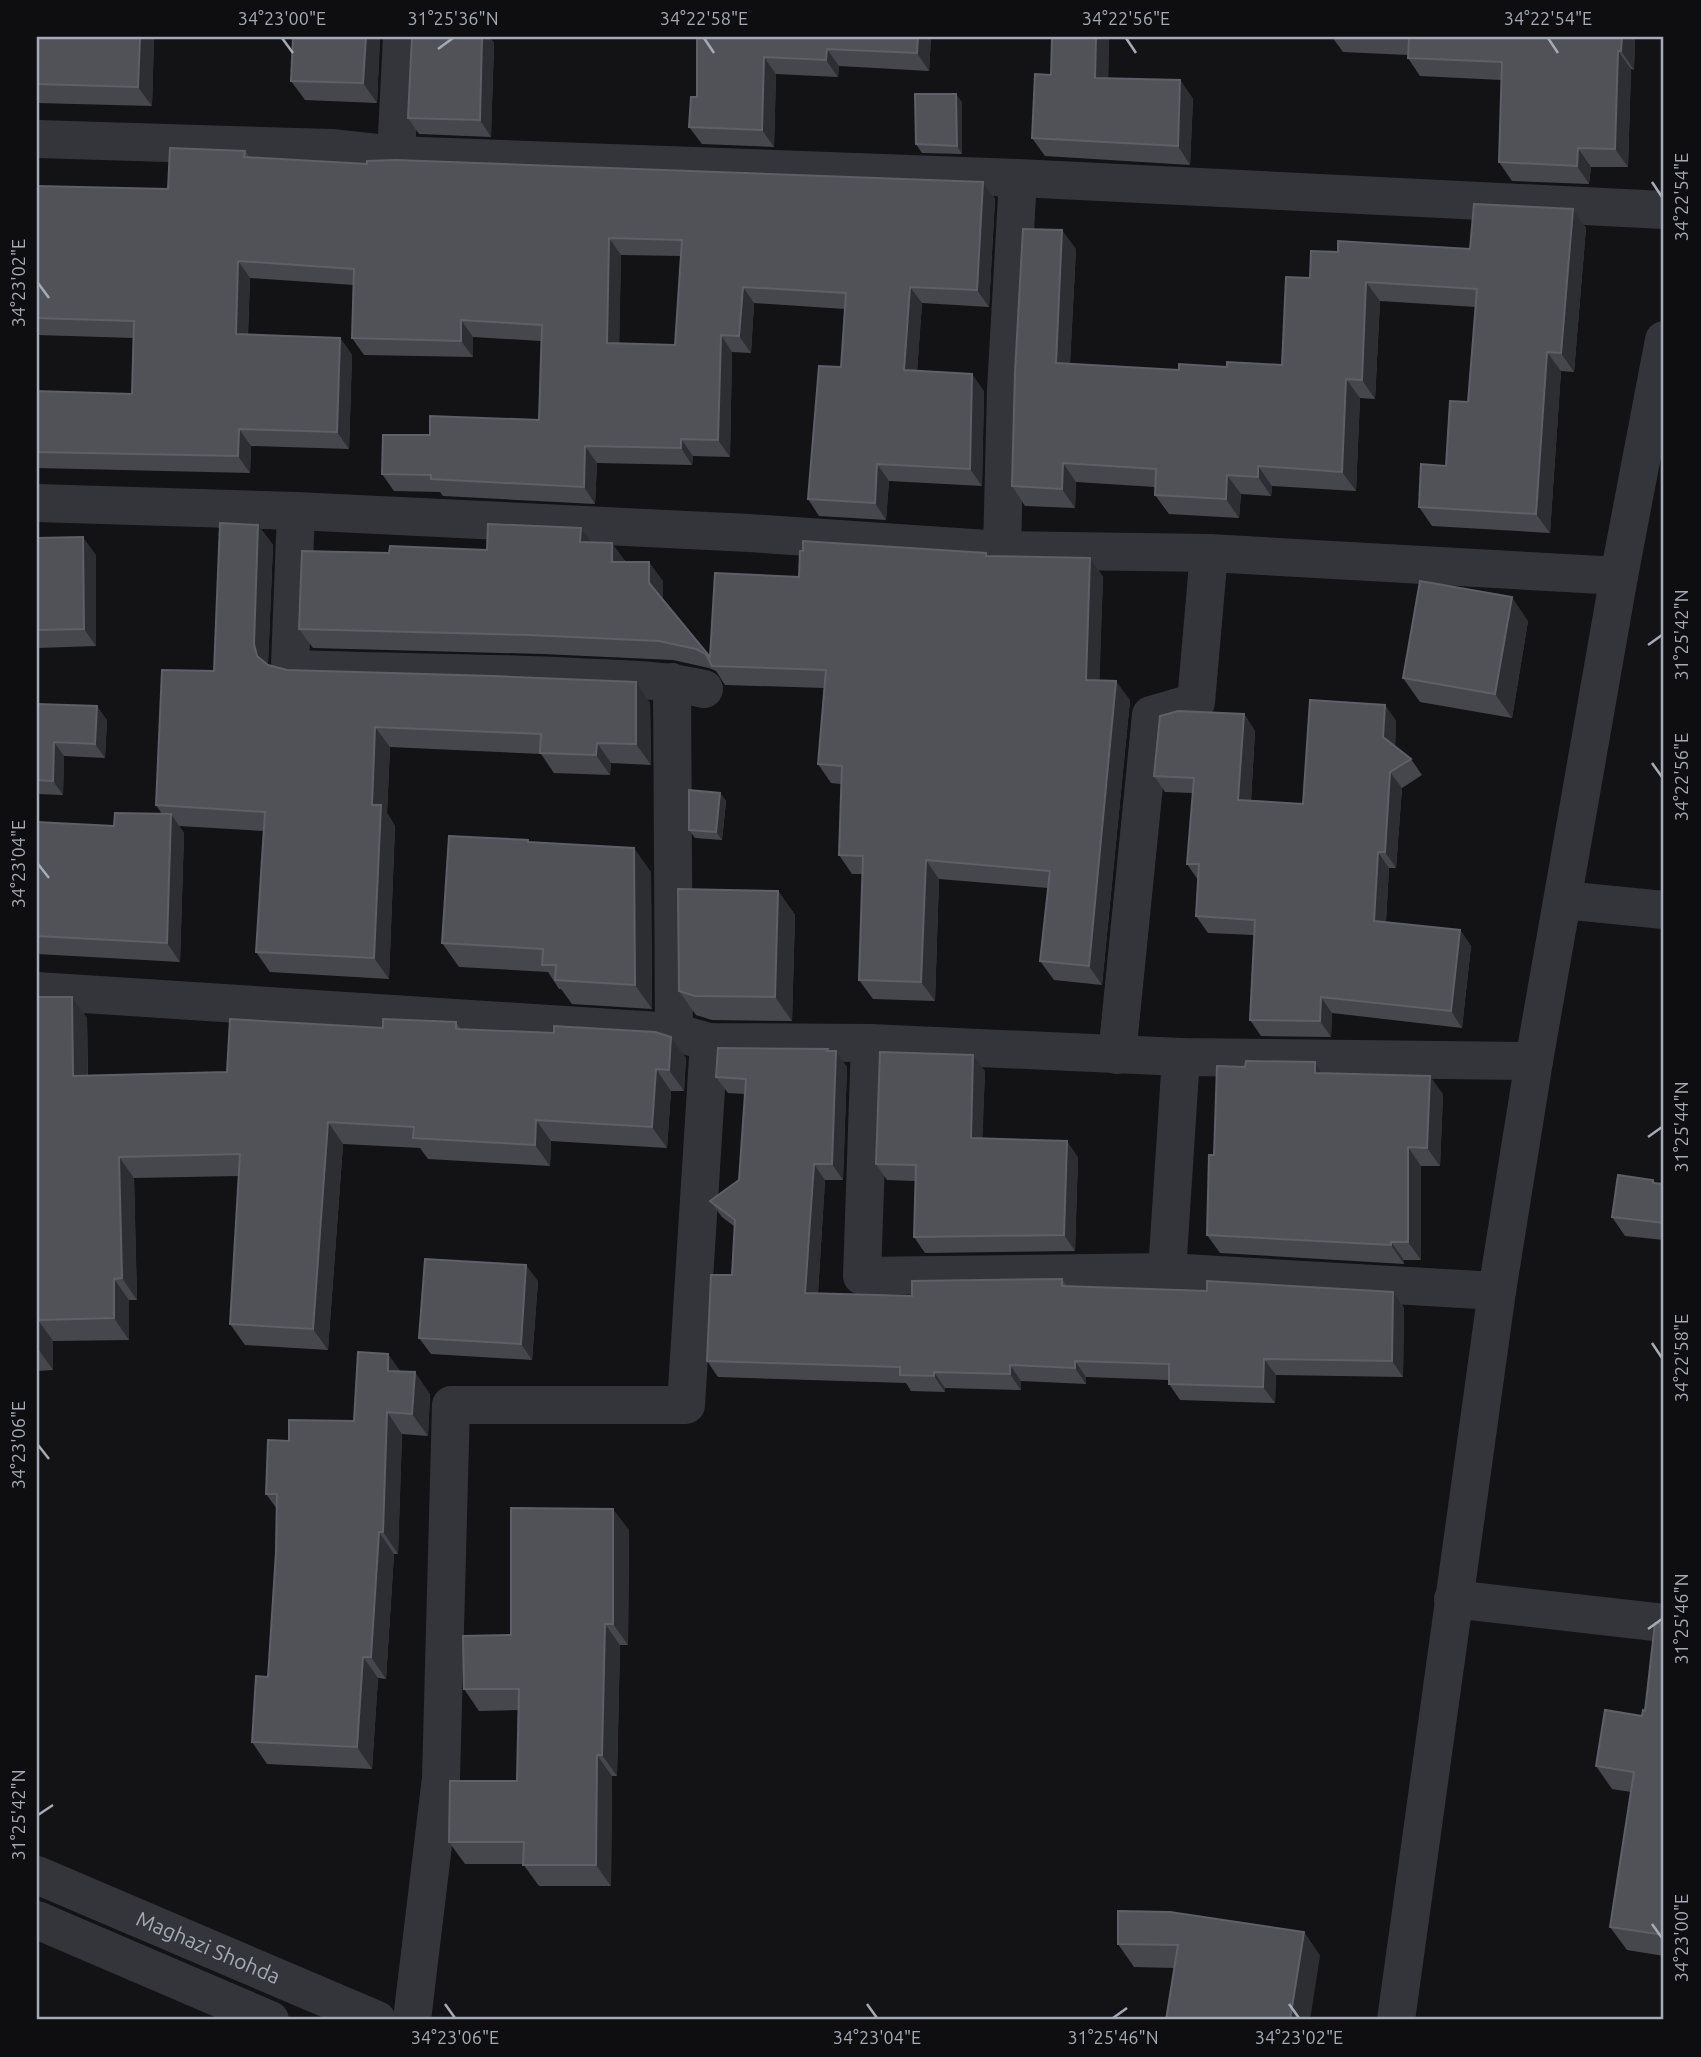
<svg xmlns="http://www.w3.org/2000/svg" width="1701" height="2057" viewBox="0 0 1701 2057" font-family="Ubuntu,sans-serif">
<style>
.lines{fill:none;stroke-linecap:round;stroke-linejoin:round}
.minor{stroke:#34353a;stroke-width:38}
.wall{fill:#46474d;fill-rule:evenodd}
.shaded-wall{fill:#2d2e32}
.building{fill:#505258;stroke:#5d6067;stroke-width:2;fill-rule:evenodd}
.ticks{fill:none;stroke:#a4aab6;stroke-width:2.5}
.labels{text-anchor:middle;stroke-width:7;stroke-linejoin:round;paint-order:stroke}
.street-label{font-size:21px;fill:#a4aab6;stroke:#0e0e10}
.neatline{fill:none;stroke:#a4aab6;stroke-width:2.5}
.ticks-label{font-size:18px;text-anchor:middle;fill:#a4aab6}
</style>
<rect width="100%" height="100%" fill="#131315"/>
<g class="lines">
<g class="minor">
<polyline points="37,139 331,148 396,155 1018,178 1664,210"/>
<polyline points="396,155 402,37"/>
<polyline points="37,503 296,511 749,533 1002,550 1209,553 1619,576"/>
<path d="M296,511L290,665L302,669C394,673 485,672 576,677C619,679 662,679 704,689"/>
<polyline points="1002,550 1006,390 1018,178"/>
<polyline points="672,682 674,1032"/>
<polyline points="1563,900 1664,910"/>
<polyline points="37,991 674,1032 709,1042 870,1043 1181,1057 1534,1061"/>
<polyline points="870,1043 862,1276 1167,1272 1497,1291"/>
<polyline points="1117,1055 1151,715 1196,702 1209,553"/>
<polyline points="1167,1272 1181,1057"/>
<polyline points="1453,1599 1664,1623"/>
<path id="s1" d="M37,1875L377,2020"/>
<polyline points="37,1920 270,2020"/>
<polyline points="412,2020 441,1778 451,1405 686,1405 709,1042"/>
<polyline points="1396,2020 1497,1291 1534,1061 1619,576 1664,340"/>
</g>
</g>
<g class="wall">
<polygon points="37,37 154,37 152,106 37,103"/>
<polygon points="293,37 380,37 377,103 305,100 291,81"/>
<polygon points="412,37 489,37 494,43 491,137 419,134 408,118"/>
<polygon points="697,37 931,37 929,71 839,66 838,77 776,74 774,147 702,144 689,127 697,97"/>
<polygon points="1052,37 1109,37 1108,78 1180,80 1193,99 1190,165 1045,156 1032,138 1051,75"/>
<polygon points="1332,37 1635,37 1634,70 1631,69 1628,167 1591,167 1589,184 1512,181 1499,162 1501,80 1420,76 1408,58 1408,55 1343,52"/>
<polygon points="962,102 962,154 922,153 916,144"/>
<path d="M245,151L249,157L367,164L983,182L995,199L989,307L922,303L917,371L984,391L982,486L889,481L886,520L819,516L808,499L841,367L845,309L754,303L751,353L732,352L730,457L693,456L692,465L597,463L595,504L443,496L440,492L394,491L382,474L430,435L539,420L541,341L473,337V357L364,355L352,338L354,285L250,278L248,335L340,338L352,355L349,449L251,446L250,473L37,468V391L132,394L133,338L37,335V186L168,189ZM621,255L681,256L675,345L619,343Z"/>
<polygon points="1573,209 1586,228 1574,372 1561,371 1550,533 1432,526 1419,507 1446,466 1468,402 1476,307 1380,301 1375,399 1360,398 1356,491 1272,486 1271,496 1241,494 1239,518 1169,514 1155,495 1155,487 1076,482 1075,508 1025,506 1012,486 1076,249 1070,364 1179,370 1227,367 1282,365 1310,278 1338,252 1470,249"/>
<polygon points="258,525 273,545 268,665 287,670 650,703 651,765 611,763 610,775 554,773 541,754 390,747 387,813 395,826 389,979 270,972 256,952 264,831 179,826 184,833 180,962 37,954 37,822 114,826 162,814 156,805 214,671"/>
<polygon points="37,538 96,555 96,646 37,648"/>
<polygon points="590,542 663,581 663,599 710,657 799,577 986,553 988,556 1090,558 1103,577 1099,680 1130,700 1102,985 1054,980 1040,961 1048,888 939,879 935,1001 873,999 859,980 863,874 852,874 839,855 841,784 831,783 818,764 824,688 725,685 716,671 709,668 673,660 543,654 313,648 299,629 389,553 487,550"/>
<polygon points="1528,621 1512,718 1420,702 1403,678"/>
<polygon points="37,704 107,720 105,758 64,756 63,795 37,794"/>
<polygon points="1385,705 1396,721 1395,747 1411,759 1422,775 1402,788 1396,868 1389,868 1386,922 1460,930 1471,946 1462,1028 1332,1013 1331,1037 1261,1036 1250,1020 1254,935 1208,933 1196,916 1198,880 1187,864 1193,793 1165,792 1154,776 1244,714 1255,731 1251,801 1303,804"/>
<polygon points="720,793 726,801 722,840 695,838 689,830"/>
<polygon points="528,840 530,842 651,872 652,1009 572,1004 561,989 559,989 548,972 459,967 442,943"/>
<polygon points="778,891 795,915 792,1021 712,1020 696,1015 679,991"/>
<polygon points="37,997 72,997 87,1018 88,1075 227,1072 383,1028 456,1022 461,1029 671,1037 686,1058 684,1091 671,1091 667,1148 551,1141 550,1166 428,1159 420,1148 343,1144 328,1350 245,1345 230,1324 239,1176 134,1178 137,1300 129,1300 129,1340 53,1341 53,1370 37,1371"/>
<polygon points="828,1049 847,1067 843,1180 825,1180 818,1293 912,1296 1062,1279 1067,1286 1207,1291 1393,1292 1404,1308 1403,1377 1276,1375 1275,1403 1180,1400 1169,1384 1169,1380 1086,1377 1086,1384 1021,1381 1021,1390 945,1388 945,1392 911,1391 906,1383 718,1377 707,1361 732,1275 735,1227 722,1217 710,1201 739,1180 745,1094 728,1093 716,1077"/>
<polygon points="1315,1062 1323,1073 1443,1094 1440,1166 1421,1166 1421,1260 1404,1260 1404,1264 1220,1253 1207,1235 1214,1155 1245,1067"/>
<polygon points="985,1071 982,1138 1078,1157 1075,1251 925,1253 914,1237 915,1181 887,1180 876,1164"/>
<polygon points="1653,1180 1656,1183 1664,1184 1664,1240 1625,1236 1612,1217"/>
<polygon points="538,1281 532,1360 431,1354 419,1338"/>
<polygon points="401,1372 430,1394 428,1436 402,1434 398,1554 394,1554 386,1679 378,1678 372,1769 267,1764 252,1742 268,1677 276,1552 277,1509 266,1494 289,1441 354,1421"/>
<polygon points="629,1530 628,1645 620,1645 617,1776 612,1776 611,1886 539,1886 523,1864 465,1864 449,1842 517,1781 519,1710 479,1711 464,1689 511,1635"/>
<polygon points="1664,1624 1664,1956 1627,1950 1610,1927 1631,1792 1612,1789 1596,1766 1642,1716 1645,1711"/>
<polygon points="1304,1932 1320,1956 1174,1968 1134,1967 1118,1944"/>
</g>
<g class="shaded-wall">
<polygon points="140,37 154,37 152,106 138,87"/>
<polygon points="366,37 380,37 377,103 363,83"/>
<polygon points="482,37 489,37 494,43 491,137 480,120"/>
<polygon points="918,37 931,37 929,71 917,53"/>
<polygon points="1096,37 1109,37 1108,96 1095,78"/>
<polygon points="1622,37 1635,37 1634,70 1621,51"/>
<polygon points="827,49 839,66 838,77 826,60"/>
<polygon points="1618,51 1631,69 1628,167 1615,149"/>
<polygon points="764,57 776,74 774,147 762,130"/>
<polygon points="1180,80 1193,99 1190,165 1178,146"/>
<polygon points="956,94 962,102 962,154 957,146"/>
<polygon points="1578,148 1591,167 1589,184 1577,166"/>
<polygon points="983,182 995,199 989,307 977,290"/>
<polygon points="1573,209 1586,228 1574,372 1561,353"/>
<polygon points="1062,230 1076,249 1069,382 1056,363"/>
<polygon points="609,238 621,255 619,360 607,343"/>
<polygon points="238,261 250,278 247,351 236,334"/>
<polygon points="1366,282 1380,301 1375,399 1362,380"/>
<polygon points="743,287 754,303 751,353 739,336"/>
<polygon points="910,287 922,303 916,387 904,370"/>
<polygon points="461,320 473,337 473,357 461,341"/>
<polygon points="721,335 732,352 730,457 718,440"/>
<polygon points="340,338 352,355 349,449 337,432"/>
<polygon points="1547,352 1561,371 1550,533 1536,514"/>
<polygon points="972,374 984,391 982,486 970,469"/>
<polygon points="1346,379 1360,398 1356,491 1342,472"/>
<polygon points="239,429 251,446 250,473 238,456"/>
<polygon points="681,439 693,456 692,465 681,448"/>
<polygon points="585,446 597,463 595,504 584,487"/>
<polygon points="1063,463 1076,482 1075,508 1062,489"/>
<polygon points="877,464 889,481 886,520 875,503"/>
<polygon points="1258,466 1272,486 1271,496 1258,477"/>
<polygon points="1227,475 1241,494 1239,518 1226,499"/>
<polygon points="258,525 273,545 268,664 272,677 257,656 254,644"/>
<polygon points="581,528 594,547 580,542"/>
<polygon points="83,537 96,555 96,646 84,629"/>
<polygon points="612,543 626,562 612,562"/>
<polygon points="1090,558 1103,577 1099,699 1086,680"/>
<polygon points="649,562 663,581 663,602 649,583"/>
<polygon points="1512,597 1528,621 1512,718 1495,694"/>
<polygon points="1116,681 1130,700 1102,985 1089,966"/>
<polygon points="636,682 650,703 651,765 636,744"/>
<polygon points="1385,705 1396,721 1395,753 1383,737"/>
<polygon points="97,706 107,720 105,758 95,744"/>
<polygon points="1244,714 1255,731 1250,816 1238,800"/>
<polygon points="375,727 390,747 387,813 395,826 389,979 374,958 372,805"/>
<polygon points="54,742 64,756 63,795 53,781"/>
<polygon points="597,743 611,763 610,775 596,755"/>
<polygon points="1390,772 1402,788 1396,868 1385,852"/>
<polygon points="720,793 726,801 722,840 716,832"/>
<polygon points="171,814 184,833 180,962 167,943"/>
<polygon points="634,848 651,872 652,1009 635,985"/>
<polygon points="1378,852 1389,868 1385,937 1374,921"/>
<polygon points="926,860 939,879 935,1001 921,982"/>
<polygon points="778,891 795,915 792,1021 775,997"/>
<polygon points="1460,930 1471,946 1462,1028 1451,1011"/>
<polygon points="72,997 87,1018 88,1097 73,1076"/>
<polygon points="1321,997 1332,1013 1331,1037 1320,1021"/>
<polygon points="671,1037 686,1058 684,1091 669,1070"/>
<polygon points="828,1049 836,1060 836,1051 847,1067 843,1180 832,1164"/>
<polygon points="973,1055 985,1071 982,1154 971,1138"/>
<polygon points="1315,1062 1328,1081 1315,1073"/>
<polygon points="656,1069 671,1091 667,1148 652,1127"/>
<polygon points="1430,1076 1443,1094 1440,1166 1427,1148"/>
<polygon points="536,1120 551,1141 550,1166 535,1145"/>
<polygon points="328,1122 343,1144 328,1350 313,1329"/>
<polygon points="1067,1141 1078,1157 1075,1251 1064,1235"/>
<polygon points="1408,1147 1421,1166 1421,1260 1408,1242"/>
<polygon points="119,1157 134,1178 137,1300 122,1278"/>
<polygon points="814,1164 825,1180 817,1309 805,1293"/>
<polygon points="1391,1242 1404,1260 1404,1264 1391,1245"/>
<polygon points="526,1265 538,1281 532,1360 521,1344"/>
<polygon points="114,1279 129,1300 129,1340 114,1318"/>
<polygon points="1393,1292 1404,1308 1403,1377 1392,1361"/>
<polygon points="38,1320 53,1341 53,1370 38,1349"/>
<polygon points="388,1354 404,1376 388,1371"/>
<polygon points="1264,1359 1276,1375 1275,1403 1263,1387"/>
<polygon points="1075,1361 1086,1377 1086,1384 1075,1368"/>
<polygon points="1010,1365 1021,1381 1021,1390 1010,1374"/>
<polygon points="415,1372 430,1394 428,1436 412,1414"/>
<polygon points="934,1372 945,1388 945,1392 934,1376"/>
<polygon points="387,1412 402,1434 398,1554 383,1532"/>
<polygon points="613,1509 629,1530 628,1645 613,1624"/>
<polygon points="379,1532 394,1554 386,1679 371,1657"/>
<polygon points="605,1624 620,1645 617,1776 602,1755"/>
<polygon points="363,1657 378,1678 372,1769 357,1747"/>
<polygon points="597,1755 612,1776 611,1886 596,1865"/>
<polygon points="1304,1932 1320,1956 1310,2020 1290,2020"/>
</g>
<g class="building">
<polygon points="37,37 140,37 138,87 37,84"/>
<polygon points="293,37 366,37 363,83 291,81"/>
<polygon points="412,37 482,37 480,120 408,118"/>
<polygon points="697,37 918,37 917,53 827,49 826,60 764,57 762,130 689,127 691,97 697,97"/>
<polygon points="1052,37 1096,37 1095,78 1180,80 1178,146 1032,138 1035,74 1051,75"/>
<polygon points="1391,37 1622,37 1621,51 1618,51 1615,149 1578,148 1577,166 1499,162 1502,62 1408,58 1409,38"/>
<polygon points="915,94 956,94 957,146 916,144"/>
<path d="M170,148L245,151L244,157L367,164V161L396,160L983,182L977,290L910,287L904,370L972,374L970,469L877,464L875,503L808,499L819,366L841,367L846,293L743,287L739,336L721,335L718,440L681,439V448L585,446L584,487L431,479V475L382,474L383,435H430V416L539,420L542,325L461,320V341L352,338L354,269L238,261L236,334L340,338L337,432L239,429L238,456L37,452V391L132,394L134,321L37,318V186L168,189ZM609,238L682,240L675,345L607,343Z"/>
<polygon points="1474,204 1573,209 1561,353 1547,352 1536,514 1419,507 1421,464 1446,466 1450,401 1468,402 1477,289 1366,282 1362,380 1346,379 1342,472 1258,466 1258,477 1227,475 1226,499 1155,495 1156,469 1063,463 1062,489 1012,486 1015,372 1023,229 1062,230 1056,363 1179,370 1179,364 1227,367 1227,362 1282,365 1286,277 1310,278 1311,251 1338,252 1338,241 1470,249"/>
<polygon points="220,523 258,525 254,644 257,656 268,665 287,670 493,676 636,682 636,744 597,743 596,755 540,753 541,734 375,727 372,805 381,805 374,958 256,952 265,812 156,805 162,670 214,671"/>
<polygon points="488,524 581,528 580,542 612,543 612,562 649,562 649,583 710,657 715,573 799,577 800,551 803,551 803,541 986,553 986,556 1090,558 1086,680 1116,681 1089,966 1040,961 1050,871 926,860 921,982 859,980 863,856 839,855 842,766 818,764 826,670 712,666 706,654 696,649 659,641 529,635 299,629 302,551 389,553 390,546 487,550"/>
<polygon points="83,537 84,629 37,630 37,538"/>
<polygon points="1420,581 1512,597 1495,694 1403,678"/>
<polygon points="1310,700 1385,705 1383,737 1411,759 1390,772 1385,852 1378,852 1374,921 1460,930 1451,1011 1321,997 1320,1021 1250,1020 1255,920 1196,916 1199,864 1187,864 1194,778 1154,776 1160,716 1178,711 1244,714 1238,800 1303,804"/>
<polygon points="37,704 97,706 95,744 54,742 53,781 37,780"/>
<polygon points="689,790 720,793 716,832 689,830"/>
<polygon points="115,813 171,814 167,943 37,936 37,822 114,826"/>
<polygon points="449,836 528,840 528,842 634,848 635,985 555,980 556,965 542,965 543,949 442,943"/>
<polygon points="678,889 778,891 775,997 695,996 679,991"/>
<polygon points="37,997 72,997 73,1076 227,1072 230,1019 383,1028 383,1019 456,1022 456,1029 554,1033 554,1026 655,1032 671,1037 669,1070 656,1069 652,1127 536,1120 535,1145 413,1138 414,1127 328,1122 313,1329 230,1324 240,1154 119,1157 122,1278 114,1279 114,1318 38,1320 38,1349 37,1349"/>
<polygon points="718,1048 828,1049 827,1051 836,1051 832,1164 814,1164 805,1293 912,1296 912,1281 1062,1279 1062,1286 1207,1291 1207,1281 1393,1292 1392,1361 1264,1359 1263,1387 1169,1384 1169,1364 1075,1361 1075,1368 1010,1365 1010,1374 934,1372 934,1376 900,1375 900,1367 707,1361 711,1275 732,1275 735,1220 710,1201 739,1180 746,1079 716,1077"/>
<polygon points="880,1052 973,1055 971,1138 1067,1141 1064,1235 914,1237 916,1165 876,1164"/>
<polygon points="1246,1061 1315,1062 1315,1073 1430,1076 1427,1148 1408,1147 1408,1242 1391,1242 1391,1245 1207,1235 1209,1155 1214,1155 1217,1066 1245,1067"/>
<polygon points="1618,1175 1653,1180 1653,1183 1664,1184 1664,1223 1612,1217"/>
<polygon points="425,1259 526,1265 521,1344 419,1338"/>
<polygon points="358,1352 388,1354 388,1371 415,1372 412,1414 387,1412 383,1532 379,1532 371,1657 363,1657 357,1747 252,1742 256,1676 268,1677 276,1552 277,1494 266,1494 268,1440 289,1441 289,1420 354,1421"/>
<polygon points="511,1508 613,1509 613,1624 605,1624 602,1755 597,1755 596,1865 523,1865 524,1842 449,1842 450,1781 517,1781 519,1689 464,1689 463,1636 511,1635"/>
<polygon points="1655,1623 1664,1624 1664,1935 1610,1927 1634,1772 1596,1766 1605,1710 1642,1716 1643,1710 1645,1711"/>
<polygon points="1118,1911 1170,1912 1304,1932 1290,2020 1166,2020 1178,1945 1118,1944"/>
</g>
<path class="ticks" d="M282,38L293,53M704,38L714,53M1126,38L1136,53M1548,38L1558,53M438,49L453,38M1652,182L1662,197M38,283L49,298M1648,645L1662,635M1652,763L1662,777M38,864L49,878M1648,1137L1662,1127M1652,1343L1662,1358M38,1445L49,1459M1648,1629L1662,1619M38,1815L53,1805M1652,1924L1662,1938M445,2004L455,2018M867,2004L877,2018M1289,2004L1299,2018M1113,2018L1127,2008"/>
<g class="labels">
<g class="street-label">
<text dy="7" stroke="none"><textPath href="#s1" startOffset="186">Maghazi Shohda</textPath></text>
</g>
</g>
<rect width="1701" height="2057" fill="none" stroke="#0e0e10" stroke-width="77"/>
<rect x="38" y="38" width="1624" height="1980" class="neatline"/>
<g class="ticks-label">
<text x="282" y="25">34°23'00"E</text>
<text x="453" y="25">31°25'36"N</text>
<text x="704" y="25">34°22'58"E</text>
<text x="1126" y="25">34°22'56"E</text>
<text x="1548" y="25">34°22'54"E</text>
<text transform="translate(1682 197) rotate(-90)" y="6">34°22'54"E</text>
<text transform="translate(19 283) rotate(-90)" y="6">34°23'02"E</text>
<text transform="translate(1682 635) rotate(-90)" y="6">31°25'42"N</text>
<text transform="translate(1682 777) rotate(-90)" y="6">34°22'56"E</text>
<text transform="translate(19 864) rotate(-90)" y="6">34°23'04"E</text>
<text transform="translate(1682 1127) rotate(-90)" y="6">31°25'44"N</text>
<text transform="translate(1682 1358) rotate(-90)" y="6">34°22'58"E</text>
<text transform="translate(19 1445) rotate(-90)" y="6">34°23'06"E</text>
<text transform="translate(1682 1619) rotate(-90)" y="6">31°25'46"N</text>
<text transform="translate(19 1815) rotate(-90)" y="6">31°25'42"N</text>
<text transform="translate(1682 1938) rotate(-90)" y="6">34°23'00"E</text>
<text x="455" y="2044">34°23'06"E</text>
<text x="877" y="2044">34°23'04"E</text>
<text x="1113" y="2044">31°25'46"N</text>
<text x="1299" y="2044">34°23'02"E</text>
</g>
</svg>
